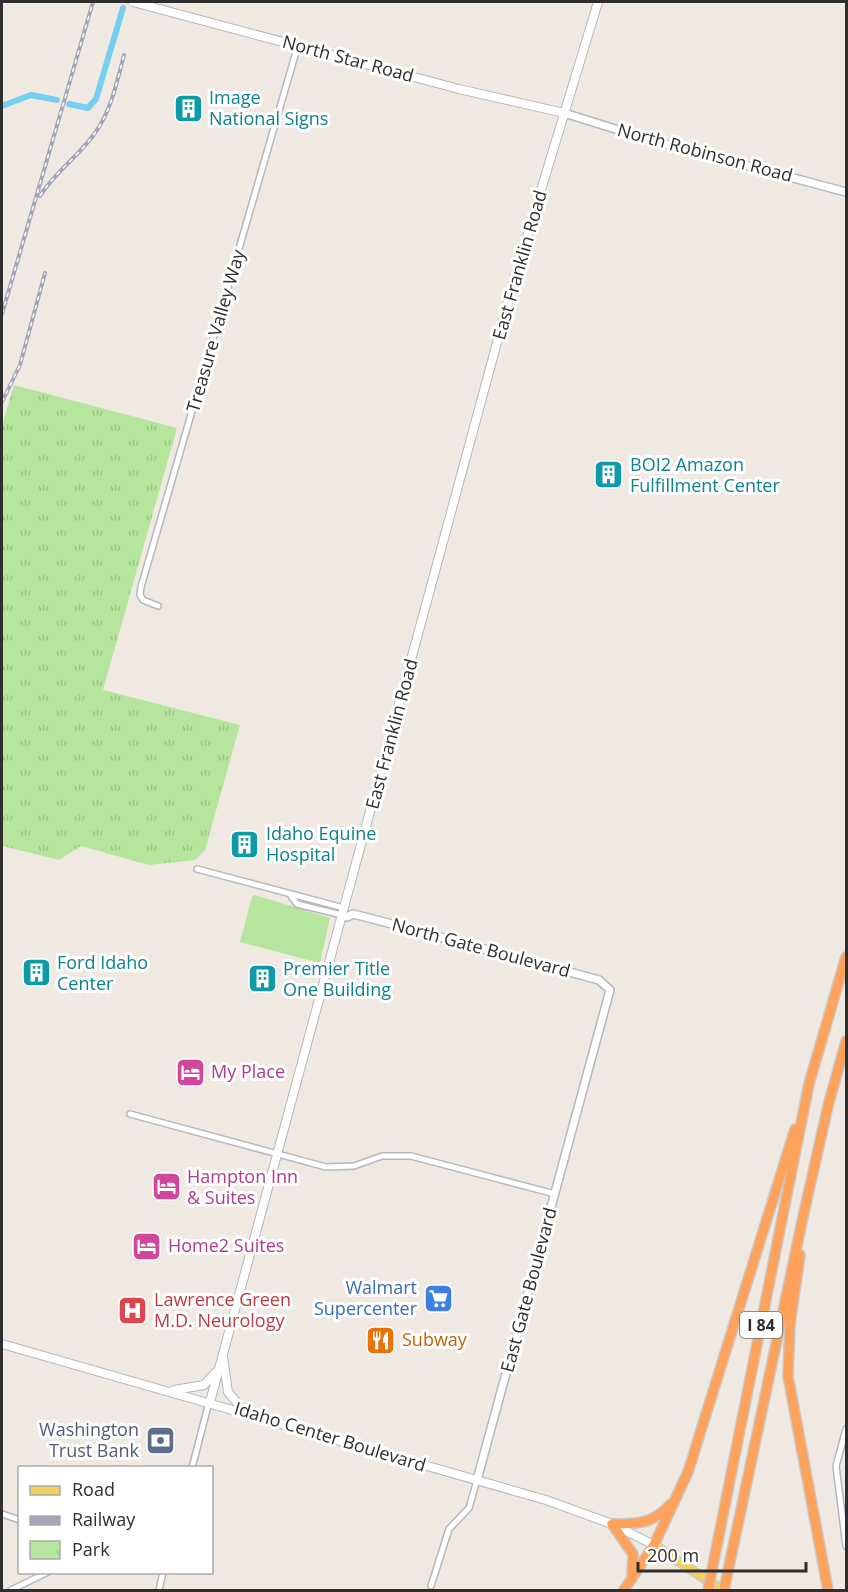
<svg xmlns="http://www.w3.org/2000/svg" width="848" height="1592" viewBox="0 0 848 1592" font-family="'Open Sans',sans-serif">
<style>
.grass{fill:#b6e59e}
.park{fill:url(#park-tufts)}
.lines{fill:none;stroke-linecap:round;stroke-linejoin:round}
.canal{stroke:#75cff0;stroke-width:6}
.minor-casing{stroke:#b4b7c1;stroke-width:8}
.tertiary-casing{stroke:#b4b7c1;stroke-width:10}
.secondary-casing{stroke:#b4b7c1;stroke-width:10}
.primary-casing{stroke:#c9c9c9;stroke-width:11}
.motorway-casing{stroke:#c9c9c9;stroke-width:12}
.minor{stroke:#fff;stroke-width:5}
.tertiary{stroke:#fff;stroke-width:7}
.secondary{stroke:#fff;stroke-width:8}
.primary{stroke:#f2d163;stroke-width:8}
.motorway{stroke:#ffa35c;stroke-width:9}
.rail-casing{stroke:#a3a6b8;stroke-width:4}
.rail{stroke:#fff;stroke-width:1.5;stroke-dasharray:4.5;stroke-linecap:butt}
.motorway-bridge-casing{stroke:#c9c9c9;stroke-width:12;stroke-linecap:butt}
.motorway-bridge{stroke:#ffa35c;stroke-width:9}
.labels{text-anchor:middle;stroke-width:6;stroke-linejoin:round;paint-order:stroke}
.shield{fill:#fff;stroke:#6d6d6d;stroke-width:1.5}
.shield-label{font-size:16px;font-weight:bold;fill:#2e2e2e}
.street-label{font-size:18px;fill:#2e2e2e;stroke:#fff}
.culture-label{font-size:18px;fill:#0d838f;stroke:#fff;text-anchor:start}
.hotel-label{font-size:18px;fill:#b23c85;stroke:#fff;text-anchor:start}
.shop-label{font-size:18px;fill:#366cbe;stroke:#fff;text-anchor:end}
.health-label{font-size:18px;fill:#be3a42;stroke:#fff;text-anchor:start}
.food-label{font-size:18px;fill:#c56008;stroke:#fff;text-anchor:start}
.service-label{font-size:18px;fill:#4e5e75;stroke:#fff;text-anchor:end}
</style>
<defs>
<pattern id="park-tufts" width="24" height="20" patternUnits="userSpaceOnUse" patternTransform="scale(1.5)"><rect width="24" height="20" fill="#b6e59e"/><path d="M3 7l-1-3M5 7V3M7 7l1-3M15 17l-1-3M17 17v-4M19 17l1-3" fill="none" stroke="#9dc588"/></pattern>
</defs>
<rect width="100%" height="100%" fill="#efe9e1"/>
<polygon class="grass" points="255,895 330,918 320,963 240,942 252,897"/>
<polygon class="park" points="14,385 177,428 103,690 240,725 205,850 195,860 149,865 81,846 59,860 2,846 2,426"/>
<g class="lines">
<g class="canal">
<polyline points="69,104 88,108 96,99 123,8"/>
<polyline points="2,106 31,95 57,100"/>
</g>
<defs>
<g id="minor">
<polyline points="158,606 143,600 140,595 141,587 298,45"/>
<polyline points="197,869 344,908"/>
<polyline points="291,896 297,904 342,915"/>
<polyline points="130,1114 326,1167 354,1166 382,1156 411,1156 555,1194"/>
<polyline points="846,1429 836,1466 846,1546"/>
<polyline points="192,1468 209,1402"/>
<polyline points="2,1514 20,1520"/>
<polyline points="431,1586 449,1529 469,1508 477,1480"/>
<polyline points="11,1590 48,1572"/>
<polyline points="159,1590 163,1572"/>
</g>
<g id="tertiary">
<polyline points="564,113 654,141 846,192"/>
<polyline points="342,915 347,917 353,914 373,919 599,980 610,990 477,1480"/>
</g>
<g id="secondary">
<polyline points="133,2 459,89 564,113"/>
<polyline points="2,1344 546,1500 612,1524 654,1545"/>
<polyline points="223,1357 228,1392 244,1411"/>
<polyline points="174,1390 204,1385 216,1372"/>
<polyline points="210,1402 515,276 598,2"/>
</g>
<polyline id="primary" points="654,1545 722,1590"/>
<g id="motorway">
<polyline points="800,1255 790,1324 788,1376 828,1590"/>
<path d="M612,1524C638,1524 653,1524 671,1504"/>
<polyline points="612,1524 633,1554 632,1573"/>
<polyline points="713,1565 809,1084 846,957"/>
<polyline points="624,1590 654,1545 688,1472 795,1129"/>
<polyline points="724,1590 803,1217 828,1106 846,1041"/>
</g>
</defs>
<use href="#minor" class="minor-casing"/>
<use href="#tertiary" class="tertiary-casing"/>
<use href="#secondary" class="secondary-casing"/>
<use href="#primary" class="primary-casing"/>
<use href="#motorway" class="motorway-casing"/>
<use href="#minor" class="minor"/>
<use href="#tertiary" class="tertiary"/>
<use href="#secondary" class="secondary"/>
<use href="#primary" class="primary"/>
<use href="#motorway" class="motorway"/>
<defs>
<g id="rail">
<path d="M40,196C55,172 79,156 95,133C111,111 117,82 124,55"/>
<polyline points="2,314 93,2"/>
<polyline points="2,402 20,365 45,273"/>
</g>
</defs>
<use href="#rail" class="rail-casing"/>
<use href="#rail" class="rail"/>
<defs>
<polyline id="motorway-bridge" points="708,1590 713,1565"/>
</defs>
<use href="#motorway-bridge" class="motorway-bridge-casing"/>
<use href="#motorway-bridge" class="motorway-bridge"/>
</g>
<defs>
<symbol id="building-square" viewBox="-11 -11 22 22"><rect x="-9" y="-9" width="18" height="18" rx="4" fill="#0f9aa8" stroke="#fff"/><path d="M-4-6H4V6H1V3H-1V6H-4ZM-2.5-4.3h1.7v1.8h-1.7ZM.8-4.3h1.7v1.8H.8ZM-2.5-1h1.7V.8h-1.7ZM.8-1h1.7V.8H.8Z" fill="#fff"/></symbol>
<symbol id="hotel-square" viewBox="-11 -11 22 22"><rect x="-9" y="-9" width="18" height="18" rx="4" fill="#d1479c" stroke="#fff"/><path d="M-6-4.5h1.5V1H6V5H4.5V3h-9V5H-6ZM-4 0a1.8 1.8 0 1 1 3.6 0ZM.5 0V-2.5h3Q6-2.5 6 0Z" fill="#fff"/></symbol>
<symbol id="supermarket-square" viewBox="-11 -11 22 22"><rect x="-9" y="-9" width="18" height="18" rx="4" fill="#3f7fe0" stroke="#fff"/><path d="M-6-5.5h2.5l.6 2H6L4.5 2H-2.5L-4.4-4H-6ZM-1.5 3.2a1.3 1.3 0 1 0 .1 0ZM3 3.2a1.3 1.3 0 1 0 .1 0Z" fill="#fff"/></symbol>
<symbol id="hospital-square" viewBox="-11 -11 22 22"><rect x="-9" y="-9" width="18" height="18" rx="4" fill="#e0444e" stroke="#fff"/><path d="M-5-5h3v3.5h4V-5h3V5h-3V1.5h-4V5h-3Z" fill="#fff"/></symbol>
<symbol id="restaurant-square" viewBox="-11 -11 22 22"><rect x="-9" y="-9" width="18" height="18" rx="4" fill="#e8710a" stroke="#fff"/><path d="M-5-6h1v4h1v-4h1v4h1v-4h1v5L-1.5 .5V6h-2V.5L-5-1ZM5-6V6H3V1.5H1.5Q1.5-4 5-6Z" fill="#fff"/></symbol>
<symbol id="bank-square" viewBox="-11 -11 22 22"><rect x="-9" y="-9" width="18" height="18" rx="4" fill="#5c6f8a" stroke="#fff"/><path d="M-6-4H6V4H-6ZM0-2.3a2.3 2.3 0 1 0 0 4.6a2.3 2.3 0 1 0 0-4.6Z" fill="#fff"/></symbol>
</defs>
<g fill-rule="evenodd">
<use href="#building-square" x="172" y="92" width="33" height="33"/>
<use href="#building-square" x="592" y="458" width="33" height="33"/>
<use href="#building-square" x="228" y="828" width="33" height="33"/>
<use href="#building-square" x="20" y="956" width="33" height="33"/>
<use href="#building-square" x="246" y="962" width="33" height="33"/>
<use href="#hotel-square" x="174" y="1056" width="33" height="33"/>
<use href="#hotel-square" x="150" y="1170" width="33" height="33"/>
<use href="#hotel-square" x="130" y="1230" width="33" height="33"/>
<use href="#supermarket-square" x="422" y="1282" width="33" height="33"/>
<use href="#hospital-square" x="116" y="1294" width="33" height="33"/>
<use href="#restaurant-square" x="364" y="1324" width="33" height="33"/>
<use href="#bank-square" x="144" y="1424" width="33" height="33"/>
</g>
<g class="labels">
<rect class="shield" x="740" y="1312" width="42" height="26" rx="4.5"/>
<g class="shield-label">
<text x="761" y="1331">I 84</text>
</g>
<g class="street-label">
<text transform="translate(348 59) rotate(15)" y="6">North Star Road</text>
<text transform="translate(705 153) rotate(15)" y="6">North Robinson Road</text>
<text transform="translate(520 265) rotate(-74)" y="6">East Franklin Road</text>
<text transform="translate(216 331) rotate(-74)" y="6">Treasure Valley Way</text>
<text transform="translate(392 734) rotate(-75)" y="6">East Franklin Road</text>
<text transform="translate(481 948) rotate(15)" y="6">North Gate Boulevard</text>
<text transform="translate(529 1290) rotate(-75)" y="6">East Gate Boulevard</text>
<text transform="translate(330 1437) rotate(17)" y="6">Idaho Center Boulevard</text>
</g>
<g class="culture-label">
<text x="209" y="104">Image<tspan x="209" dy="21">National Signs</tspan></text>
<text x="630" y="471">BOI2 Amazon<tspan x="630" dy="21">Fulfillment Center</tspan></text>
<text x="266" y="840">Idaho Equine<tspan x="266" dy="21">Hospital</tspan></text>
<text x="57" y="969">Ford Idaho<tspan x="57" dy="21">Center</tspan></text>
<text x="283" y="975">Premier Title<tspan x="283" dy="21">One Building</tspan></text>
</g>
<g class="hotel-label">
<text x="211" y="1078">My Place</text>
<text x="187" y="1183">Hampton Inn<tspan x="187" dy="21">&amp; Suites</tspan></text>
<text x="168" y="1252">Home2 Suites</text>
</g>
<g class="shop-label">
<text x="417" y="1294">Walmart<tspan x="417" dy="21">Supercenter</tspan></text>
</g>
<g class="health-label">
<text x="154" y="1306">Lawrence Green<tspan x="154" dy="21">M.D. Neurology</tspan></text>
</g>
<g class="food-label">
<text x="402" y="1346">Subway</text>
</g>
<g class="service-label">
<text x="139" y="1436">Washington<tspan x="139" dy="21">Trust Bank</tspan></text>
</g>
</g>
<rect width="848" height="1592" fill="none" stroke="#2e2e2e" stroke-width="6"/>
<rect x="18" y="1466" width="195" height="108" fill="#ffffff" stroke="#ababab" stroke-width="1.5"/>
<rect x="30" y="1486" width="30" height="9" fill="#f2d163" stroke="#ababab" stroke-width="1.5"/>
<text x="72" y="1496" font-size="18" fill="#2e2e2e">Road</text>
<rect x="30" y="1516" width="30" height="9" fill="#a3a6b8" stroke="#ababab" stroke-width="1.5"/>
<text x="72" y="1526" font-size="18" fill="#2e2e2e">Railway</text>
<rect x="30" y="1541" width="30" height="18" fill="url(#park-tufts)" stroke="#ababab" stroke-width="1.5"/>
<text x="72" y="1556" font-size="18" fill="#2e2e2e">Park</text>
<path d="M638 1562v9h168v-9" fill="none" stroke="#2e2e2e" stroke-width="3"/>
<text x="647" y="1562" font-size="18" fill="#2e2e2e" stroke="#ffffff" stroke-width="4.5" paint-order="stroke">200 m</text>
</svg>
